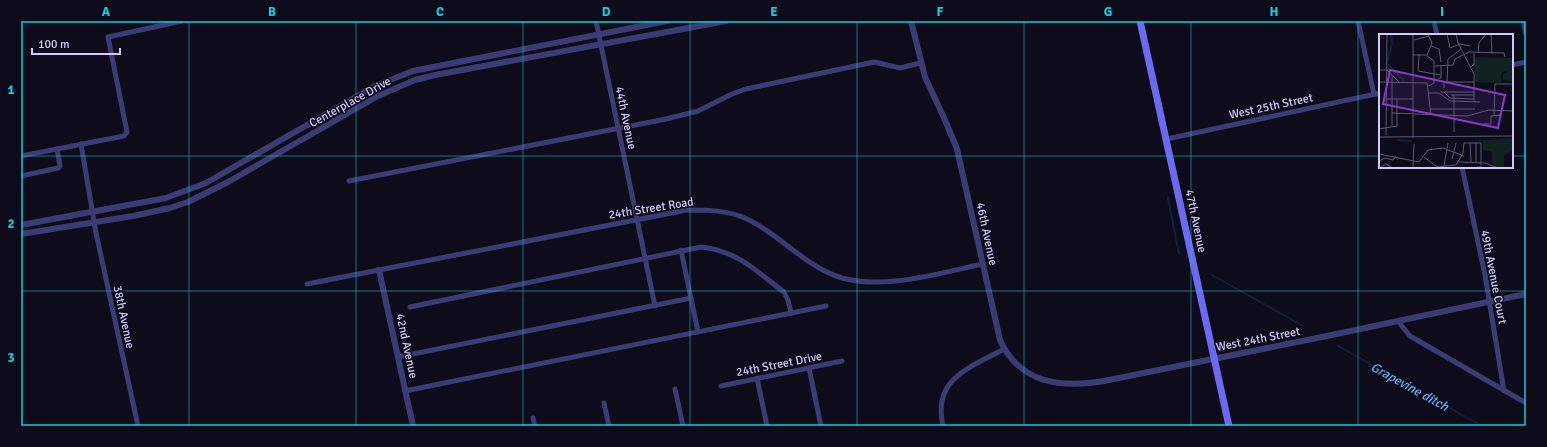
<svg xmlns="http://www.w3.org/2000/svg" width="1547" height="447" viewBox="0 0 1547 447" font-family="Signika,sans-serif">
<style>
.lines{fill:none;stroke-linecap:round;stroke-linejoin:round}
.stream{stroke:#0f213b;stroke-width:2}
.minor{stroke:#3c3c75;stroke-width:5}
.tertiary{stroke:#3c3c75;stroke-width:6}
.secondary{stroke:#6b6af1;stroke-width:7}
.grid{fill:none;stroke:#15ccdc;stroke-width:1;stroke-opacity:0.55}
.labels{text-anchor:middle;stroke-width:3;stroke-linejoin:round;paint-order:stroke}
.street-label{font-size:12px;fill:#cfcafa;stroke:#0e0c1a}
.water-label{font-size:13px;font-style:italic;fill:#62b2f0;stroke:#0e0c1a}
.inset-river{fill:none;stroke:#0f213b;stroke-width:2}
.inset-road{fill:none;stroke:#5b5874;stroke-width:1}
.view{fill:#833cc5;fill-opacity:0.15;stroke:#833cc5;stroke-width:2}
.inset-edge{fill:none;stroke:#cfcafa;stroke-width:2}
.neatline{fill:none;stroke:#15ccdc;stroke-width:1.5}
.grid-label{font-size:13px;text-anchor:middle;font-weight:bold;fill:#15ccdc}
</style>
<rect width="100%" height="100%" fill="#0e0c1a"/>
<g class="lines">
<g class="stream">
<polyline points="1168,198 1179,254"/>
<polyline points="1212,275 1303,326"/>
<polyline points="1338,346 1482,426"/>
</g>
<g class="minor">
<polyline points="596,21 655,306"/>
<polyline points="1358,21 1374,94"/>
<polyline points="1434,21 1437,35"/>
<polyline points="1512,65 1526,62"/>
<polyline points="1167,139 1380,93"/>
<polyline points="81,144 96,233 138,426"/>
<polyline points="21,156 124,136 127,132 108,37 182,21"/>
<polyline points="1462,167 1485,275 1504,391"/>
<polyline points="21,176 58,168 60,166 57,149"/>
<polyline points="349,181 666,119 698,111 732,94 746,89 874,62 900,68 920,63"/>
<polyline points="681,250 698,332"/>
<path d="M307,284L687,210C707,210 728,210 747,219C781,235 805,267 842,278C887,290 938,273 983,264"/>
<path d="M410,307L701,247C738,251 756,271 784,292L788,300L791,313"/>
<polyline points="1398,321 1410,336 1526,403"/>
<polyline points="398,357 691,298"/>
<polyline points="809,368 821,426"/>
<polyline points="757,378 767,426"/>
<polyline points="721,386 842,361"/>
<polyline points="675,389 683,426"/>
<polyline points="405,391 826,306"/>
<polyline points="604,403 609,426"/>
<polyline points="533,418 535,426"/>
<path d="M943,426C932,378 970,368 1004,349"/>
</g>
<g class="tertiary">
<path d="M911,21L925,77L945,120L957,149L1000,340C1020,384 1061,388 1104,381L1327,336L1526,294"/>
<polyline points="1524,21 1526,33"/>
<polyline points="21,225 166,198 206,183 375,86 413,71 667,21"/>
<polyline points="21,234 133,216 170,208 188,202 228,182 378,96 415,80 435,75 726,21"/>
<polyline points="379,270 413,426"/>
</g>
<polyline class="secondary" points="1140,21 1229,426"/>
</g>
<path class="grid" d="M189,21V426M356,21V426M523,21V426M690,21V426M857,21V426M1024,21V426M1191,21V426M1358,21V426M21,156H1380M1512,156H1526M21,291H1526"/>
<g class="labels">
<g class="street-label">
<text transform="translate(350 102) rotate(-29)" y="4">Centerplace Drive</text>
<text transform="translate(1271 106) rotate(-12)" y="4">West 25th Street</text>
<text transform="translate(626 118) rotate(78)" y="4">44th Avenue</text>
<text transform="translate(651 208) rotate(-9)" y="4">24th Street Road</text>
<text transform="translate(1196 221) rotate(78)" y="4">47th Avenue</text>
<text transform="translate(987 234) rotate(78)" y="4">46th Avenue</text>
<text transform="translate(1494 277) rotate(79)" y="4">49th Avenue Court</text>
<text transform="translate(124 317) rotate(78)" y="4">38th Avenue</text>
<text transform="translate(1258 339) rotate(-11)" y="4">West 24th Street</text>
<text transform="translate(407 346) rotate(78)" y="4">42nd Avenue</text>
<text transform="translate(779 364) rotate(-11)" y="4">24th Street Drive</text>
</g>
<g class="water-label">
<text transform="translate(1410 386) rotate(29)" y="5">Grapevine ditch</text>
</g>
</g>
<g transform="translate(1379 34)">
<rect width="134" height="134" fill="#0e0c1a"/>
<path d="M96,23L134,24V47L124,46V40L129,38L127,37L122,39V49L96,48L93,34ZM134,104L133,117L125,121V134L113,132V118L104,116V107H89Z" fill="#102322"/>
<path class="inset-river" d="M9,27L13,9L12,0M9,30L25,47M18,106L33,107"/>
<path class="inset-road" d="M34,0V104M68,0L71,14L81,10L91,12M77,0L79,9L95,40V68M112,0L113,20M35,6L50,2M52,12L60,15L62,28M99,19L100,9L107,0M34,21H47L55,27V49L50,52M40,21L39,37L62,41M48,21L53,9L49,0M56,32L74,31L76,25L90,18L125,19L126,23M92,33L95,30V19M0,36H8L20,48M59,44H62V31M0,48L48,49L52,81M68,48L69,25L82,15M65,54V48H95M62,58H95M65,58L71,64L94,65M50,59H60L71,67L101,68M72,61H95M6,65H34M52,75H96M13,79L88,82L110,76L134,77M115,82L116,50H134M104,90H112V82L121,81L117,82M13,92V41M0,95L18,92V65M75,98V61M7,101L8,0M0,103L134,102M85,109H102V133L88,134M91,109L92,129M97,109V128M0,120L40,128L49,116L64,114L85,122M45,123L58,133L77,131L84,119L85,109M73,125L77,109M0,127L6,124L14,126L17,122M80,128L106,129L119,134M65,132L69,109M0,134L7,130L14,134M34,134L35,110"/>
<path class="view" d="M11,36L126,61L119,94L4,70Z"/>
<rect width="134" height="134" class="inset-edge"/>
</g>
<rect width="1547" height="447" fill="none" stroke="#0e0c1a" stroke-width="44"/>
<path d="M32 48v6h88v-6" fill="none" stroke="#cfcafa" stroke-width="2"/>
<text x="38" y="48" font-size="12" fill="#cfcafa" stroke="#0e0c1a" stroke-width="3" paint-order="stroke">100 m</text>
<rect x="22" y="22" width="1503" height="403" class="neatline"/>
<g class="grid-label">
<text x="106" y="16">A</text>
<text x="272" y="16">B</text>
<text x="440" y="16">C</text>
<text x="606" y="16">D</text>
<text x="774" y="16">E</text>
<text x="940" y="16">F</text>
<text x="1108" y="16">G</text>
<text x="1274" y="16">H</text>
<text x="1442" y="16">I</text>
<text x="11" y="94">1</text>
<text x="11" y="228">2</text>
<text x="11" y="362">3</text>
</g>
</svg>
